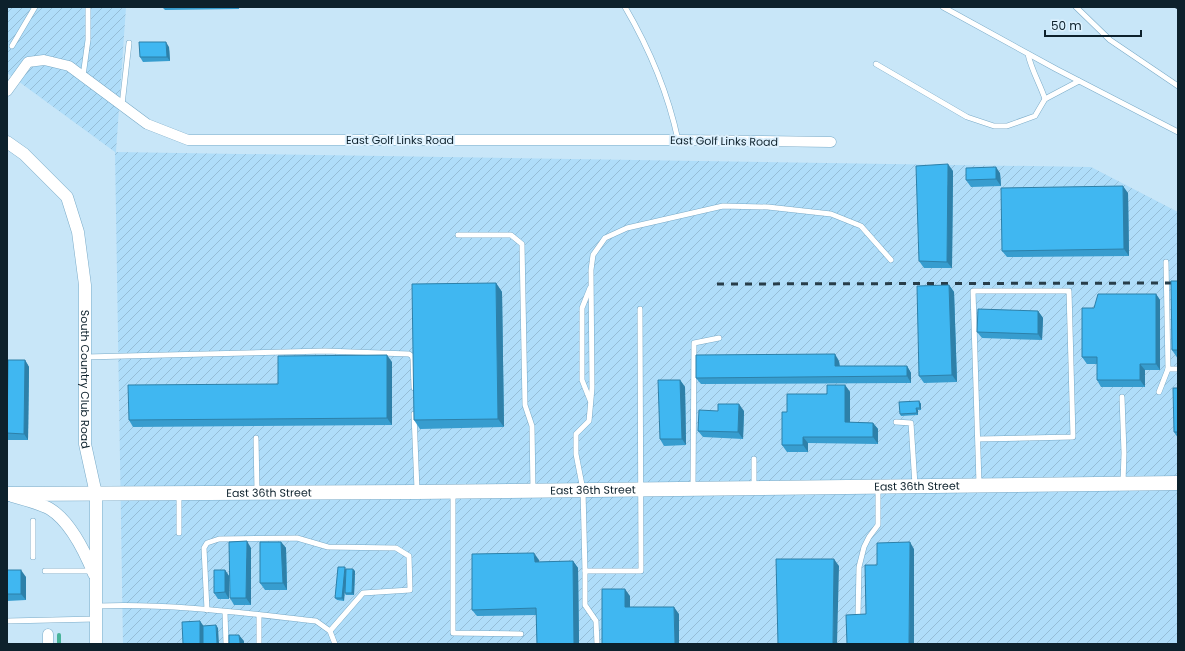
<svg xmlns="http://www.w3.org/2000/svg" width="1185" height="651" viewBox="0 0 1185 651" font-family="Poppins,sans-serif">
<style>
.industrial{fill:url(#industrial-furrows)}
.lines{fill:none;stroke-linecap:round;stroke-linejoin:round}
.stream{stroke:#48b399;stroke-width:4}
.service-casing{stroke:#7aabc8;stroke-width:6}
.minor-casing{stroke:#7aabc8;stroke-width:11}
.tertiary-casing{stroke:#7aabc8;stroke-width:13}
.secondary-casing{stroke:#7aabc8;stroke-width:15}
.service{stroke:#fff;stroke-width:5}
.minor{stroke:#fff;stroke-width:10}
.tertiary{stroke:#fff;stroke-width:12}
.secondary{stroke:#fff;stroke-width:14}
.rail{stroke:#273d49;stroke-width:3;stroke-dasharray:7 7;stroke-linecap:butt}
.wall{fill:#379dcf}
.shaded-wall{fill:#2d80a9}
.building{fill:#40b7f1;stroke:#2d80a9}
.labels{text-anchor:middle;stroke-width:4;stroke-linejoin:round;paint-order:stroke}
.street-label{font-size:11px;fill:#0d212c;stroke:#ddf1fe}
</style>
<defs>
<pattern id="industrial-furrows" width="10" height="10" patternUnits="userSpaceOnUse"><rect width="10" height="10" fill="#afddf9"/><path d="M-1 1l2-2M0 10L10 0M9 11l2-2" fill="none" stroke="#95bdd6"/></pattern>
</defs>
<rect width="100%" height="100%" fill="#c8e6f8"/>
<polygon class="industrial" points="7,7 126,7 116,152 1091,167 1178,212 1178,644 123,644 115,152 7,73"/>
<g class="lines">
<polyline class="stream" points="59,635 59,644"/>
<defs>
<g id="service">
<path d="M625,7C649,48 668,93 678,140"/>
<polyline points="943,7 1056,69 1178,132"/>
<polyline points="1076,7 1110,40 1178,86"/>
<polyline points="12,46 35,7"/>
<path d="M1028,54C1031,69 1040,84 1045,99"/>
<polyline points="876,64 967,117 994,126 1007,126 1035,116 1045,99 1079,81"/>
<polyline points="83,76 88,40 88,7"/>
<polyline points="122,105 129,43"/>
<polyline points="458,235 511,235 522,244 525,405 532,426 533,490"/>
<polyline points="1166,262 1168,369 1178,369"/>
<polyline points="590,288 582,308 582,380 590,400"/>
<polyline points="640,309 641,571 585,571 583,490 576,454 576,434 589,421 592,388 591,270 593,255 605,238 627,228 723,206 768,207 831,214 861,226 891,260"/>
<polyline points="85,357 325,351 409,354 412,356 413,359 414,388"/>
<polyline points="1159,392 1168,369"/>
<polyline points="1122,397 1124,453 1123,483"/>
<polyline points="414,414 417,490"/>
<polyline points="896,422 911,423 915,485"/>
<polyline points="256,438 257,491"/>
<polyline points="978,439 1073,437 1069,291 973,291 979,484"/>
<polyline points="754,459 754,488"/>
<polyline points="693,487 694,343 719,338"/>
<polyline points="453,492 453,633 521,634"/>
<polyline points="179,494 179,533"/>
<polyline points="33,557 33,521"/>
<polyline points="45,571 92,571"/>
<polyline points="585,571 585,605 596,621 597,644"/>
<path d="M97,606C170,603 243,613 316,621L330,631L335,644"/>
<polyline points="207,610 204,548 207,543 219,539 297,538 328,547 396,548 409,556 410,590 363,593 330,631"/>
<polyline points="225,612 226,644"/>
<polyline points="858,615 859,567 864,547 869,537 878,525 878,487"/>
<polyline points="7,621 96,619"/>
<polyline points="259,644 259,615"/>
</g>
<g id="minor">
<polyline points="7,91 28,62 44,60 69,66 147,124 188,140 678,140 831,142"/>
<polyline points="48,634 48,644"/>
</g>
<g id="tertiary">
<path id="s1" d="M7,142L24,154L67,197L78,232L85,285V444L96,494V644"/>
<path d="M12,496C22,499 42,504 50,509C71,522 85,552 94,574"/>
</g>
<g id="secondary">
<path id="s2" d="M7,494L417,492L1178,483"/>
</g>
</defs>
<use href="#service" class="service-casing"/>
<use href="#minor" class="minor-casing"/>
<use href="#tertiary" class="tertiary-casing"/>
<use href="#secondary" class="secondary-casing"/>
<use href="#service" class="service"/>
<use href="#minor" class="minor"/>
<use href="#tertiary" class="tertiary"/>
<use href="#secondary" class="secondary"/>
<g class="rail">
<polyline points="1176,7 1178,8"/>
<polyline points="717,284 1178,283"/>
</g>
</g>
<g class="wall">
<polygon points="162,7 239,7 239,9 165,10"/>
<polygon points="169,47 170,61 143,62 140,57"/>
<polygon points="953,171 952,268 924,268 919,261"/>
<polygon points="1000,173 1001,186 971,187 966,180"/>
<polygon points="1128,193 1129,256 1007,257 1002,251"/>
<polygon points="1178,281 1178,359 1172,350"/>
<polygon points="496,283 502,292 504,427 420,429 414,420"/>
<polygon points="949,285 954,292 957,382 924,383 919,376"/>
<polygon points="1156,294 1160,300 1160,370 1145,370 1145,387 1101,387 1097,380 1097,364 1087,364 1082,357 1094,308"/>
<polygon points="1038,311 1043,318 1042,340 982,338 977,332"/>
<polygon points="25,360 29,367 28,440 7,440 7,382"/>
<polygon points="839,361 840,366 907,366 911,373 911,383 701,384 696,378"/>
<polygon points="392,362 392,425 133,427 129,420 278,384"/>
<polygon points="680,380 685,387 686,445 664,446 660,439"/>
<polygon points="845,385 850,392 850,422 873,423 878,429 878,444 808,443 808,452 787,452 782,445 787,412"/>
<polygon points="1178,388 1178,438 1174,432"/>
<polygon points="919,401 921,404 921,410 918,410 918,415 901,416 900,414"/>
<polygon points="718,411 744,411 743,439 703,437 698,431"/>
<polygon points="281,542 286,548 287,590 265,590 260,583"/>
<polygon points="251,548 251,605 234,605 230,598"/>
<polygon points="539,560 539,562 573,561 578,568 579,644 537,644 536,615 477,616 472,610"/>
<polygon points="346,569 355,571 354,595 346,595 345,593 345,587 344,601 337,600 335,598"/>
<polygon points="7,570 26,577 26,600 7,601"/>
<polygon points="225,570 229,576 229,599 218,599 214,593"/>
</g>
<g class="shaded-wall">
<polygon points="166,42 169,47 170,61 167,57"/>
<polygon points="948,164 953,171 952,268 947,262"/>
<polygon points="996,167 1000,173 1001,186 996,179"/>
<polygon points="1123,186 1128,193 1129,256 1124,249"/>
<polygon points="496,283 502,292 504,427 498,419"/>
<polygon points="949,285 954,292 957,382 952,375"/>
<polygon points="1156,294 1160,300 1160,370 1156,364"/>
<polygon points="1038,311 1043,318 1042,340 1038,334"/>
<polygon points="835,354 839,361 840,373 835,366"/>
<polygon points="387,355 392,362 392,425 387,418"/>
<polygon points="25,360 29,367 28,440 24,434"/>
<polygon points="1140,364 1145,370 1145,387 1140,380"/>
<polygon points="907,366 911,373 911,383 907,376"/>
<polygon points="680,380 685,387 686,445 682,439"/>
<polygon points="845,385 850,392 850,429 845,422"/>
<polygon points="919,401 921,404 921,410 920,408"/>
<polygon points="739,404 744,411 743,439 738,432"/>
<polygon points="916,408 918,410 918,415 917,413"/>
<polygon points="873,423 878,429 878,444 873,437"/>
<polygon points="803,437 808,443 808,452 803,445"/>
<polygon points="247,541 251,548 251,605 246,598"/>
<polygon points="281,542 286,548 287,590 283,583"/>
<polygon points="910,542 914,549 914,644 909,644"/>
<polygon points="534,553 539,560 539,568 535,562"/>
<polygon points="834,559 839,566 837,644 833,644"/>
<polygon points="573,561 578,568 579,644 574,644"/>
<polygon points="345,567 346,570 344,601 342,598"/>
<polygon points="353,569 355,571 354,595 352,593"/>
<polygon points="21,570 26,577 26,600 21,594"/>
<polygon points="225,570 229,576 229,599 225,592"/>
<polygon points="625,589 630,596 630,614 625,607"/>
<polygon points="674,607 679,614 679,644 675,644"/>
<polygon points="200,621 205,628 205,644 200,644"/>
<polygon points="216,625 218,628 219,644 217,644"/>
<polygon points="239,635 244,641 244,644 240,644 240,643"/>
</g>
<g class="building">
<polygon points="139,42 166,42 167,57 140,57"/>
<polygon points="948,164 947,262 919,261 916,166"/>
<polygon points="996,167 996,179 966,180 966,168"/>
<polygon points="1123,186 1124,249 1002,251 1001,188"/>
<polygon points="1171,281 1178,281 1178,350 1172,350"/>
<polygon points="496,283 498,419 414,420 412,284"/>
<polygon points="949,285 952,375 919,376 917,286"/>
<polygon points="1098,294 1156,294 1156,364 1140,364 1140,380 1097,380 1097,357 1082,357 1082,308 1094,308"/>
<polygon points="978,309 1038,311 1038,334 977,332"/>
<polygon points="835,354 835,366 907,366 907,376 696,378 696,355"/>
<polygon points="387,355 387,418 129,420 128,385 278,384 278,356"/>
<polygon points="8,360 25,360 24,434 7,433"/>
<polygon points="658,380 680,380 682,439 660,439"/>
<polygon points="827,385 845,385 845,422 873,423 873,437 803,437 803,445 782,445 782,412 787,412 787,394 827,394"/>
<polygon points="1173,388 1178,388 1178,432 1174,432"/>
<polygon points="919,401 920,408 916,408 917,413 900,414 899,402"/>
<polygon points="718,404 739,404 738,432 698,431 699,410 718,411"/>
<polygon points="247,541 246,598 230,598 229,542"/>
<polygon points="260,542 281,542 283,583 260,583"/>
<polygon points="910,542 909,644 847,644 846,615 866,614 865,565 877,565 877,543"/>
<polygon points="534,553 535,562 573,561 574,644 537,644 536,608 472,610 472,554"/>
<polygon points="776,559 834,559 833,644 778,644"/>
<polygon points="338,567 345,567 342,598 335,598"/>
<polygon points="346,569 353,569 352,593 345,593"/>
<rect x="7" y="570" width="14" height="24"/>
<polygon points="214,570 225,570 225,592 214,593"/>
<polygon points="602,589 625,589 625,607 674,607 675,644 602,644"/>
<polygon points="200,621 200,644 183,644 182,622"/>
<polygon points="216,625 217,644 203,644 203,626"/>
<polygon points="229,635 239,635 240,643 243,643 243,644 229,644"/>
</g>
<g class="labels">
<g class="street-label">
<text x="400" y="144">East Golf Links Road</text>
<text transform="translate(724 141) rotate(1)" y="4">East Golf Links Road</text>
<text dy="4" stroke="none"><textPath href="#s1" startOffset="266">South Country Club Road</textPath></text>
<text dy="4" stroke="none"><textPath href="#s2" startOffset="910">East 36th Street</textPath></text>
<text dy="4" stroke="none"><textPath href="#s2" startOffset="586">East 36th Street</textPath></text>
<text dy="4" stroke="none"><textPath href="#s2" startOffset="262">East 36th Street</textPath></text>
</g>
</g>
<rect width="1185" height="651" fill="none" stroke="#0d212c" stroke-width="16"/>
<path d="M1045 30v6h96v-6" fill="none" stroke="#0d212c" stroke-width="2"/>
<text x="1051" y="30" font-size="12" fill="#0d212c" stroke="#ddf1fe" stroke-width="3" paint-order="stroke">50 m</text>
</svg>
